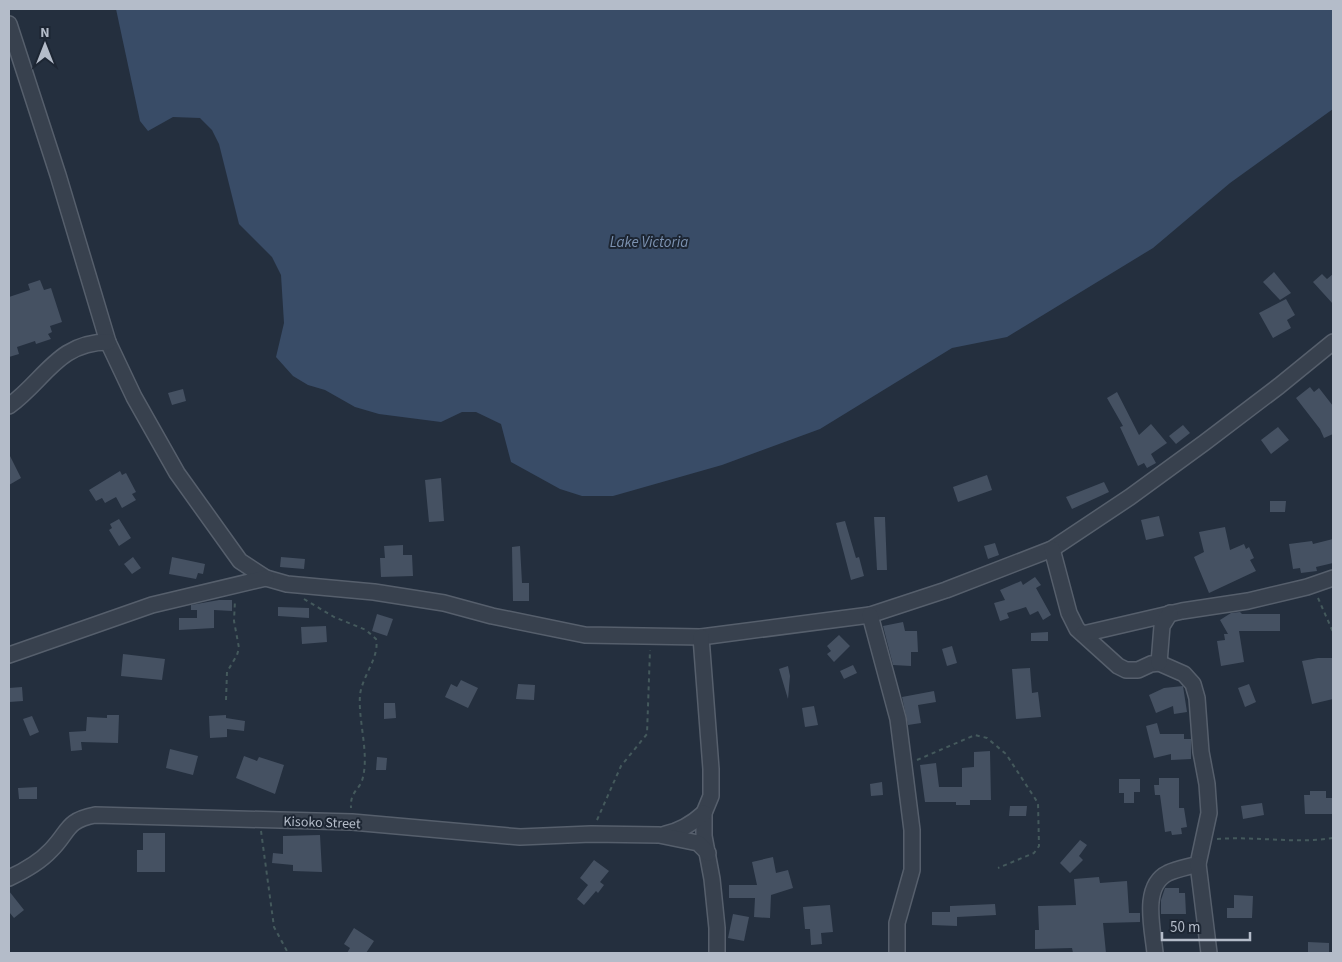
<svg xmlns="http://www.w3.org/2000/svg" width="1342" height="962" viewBox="0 0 1342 962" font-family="'Source Sans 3',sans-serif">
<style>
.water{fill:#394c67}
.building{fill:#455162}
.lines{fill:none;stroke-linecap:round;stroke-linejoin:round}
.minor-casing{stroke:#565f6c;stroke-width:18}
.path{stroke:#44595c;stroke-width:2;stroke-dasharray:4 4;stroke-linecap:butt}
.minor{stroke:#38414e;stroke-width:15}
.labels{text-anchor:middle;stroke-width:4;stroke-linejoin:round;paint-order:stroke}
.street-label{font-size:14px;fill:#b4bcc9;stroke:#1d2633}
.water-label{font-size:15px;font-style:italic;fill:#7c92b1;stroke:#1d2633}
</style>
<rect width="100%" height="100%" fill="#242f3e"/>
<polygon class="water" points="116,9 1333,9 1333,109 1230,183 1153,248 1007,337 952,348 820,429 722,465 613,496 582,496 560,489 511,462 501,424 476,412 462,412 441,422 379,414 355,407 325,390 308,385 293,376 276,357 284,323 281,275 272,257 239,224 219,144 212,130 200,118 173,117 148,131 140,121"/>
<g class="building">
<polygon points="1274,272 1291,293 1280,300 1263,282"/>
<polygon points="1322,274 1327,279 1333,274 1333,304 1313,282"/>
<polygon points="40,280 44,290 51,288 62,322 50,326 52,332 48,334 51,339 36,344 35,341 17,347 19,354 9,357 9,297 30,290 28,284"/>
<polygon points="1286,299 1295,315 1287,320 1291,328 1273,338 1259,313"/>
<polygon points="1310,387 1314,392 1319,388 1333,406 1333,434 1324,438 1320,429 1296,398"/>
<polygon points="183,389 186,401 172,405 168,393"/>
<polygon points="1117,392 1139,435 1151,424 1167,443 1151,454 1156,463 1147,468 1144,463 1138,466 1120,427 1123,426 1107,398"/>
<polygon points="1183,425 1190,433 1176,444 1169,436"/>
<polygon points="1278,427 1289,440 1271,454 1261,440"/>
<polygon points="9,454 21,478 9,485"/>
<polygon points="120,471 122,475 126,473 136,492 132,494 136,500 122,508 116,497 105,503 102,498 96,501 89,490"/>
<polygon points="987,475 992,490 958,502 953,487"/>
<polygon points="441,478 444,521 429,522 425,480"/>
<polygon points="1104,482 1109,492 1072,509 1066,497"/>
<polygon points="1270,501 1286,501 1285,512 1270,512"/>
<polygon points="1159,516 1164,536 1146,540 1141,520"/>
<polygon points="874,517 885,517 887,570 877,570"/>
<polygon points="119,519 131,538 119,546 109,530 112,528 110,524"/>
<polygon points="845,521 856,558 859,557 864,576 851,580 836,523"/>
<polygon points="1225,527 1230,550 1244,544 1246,549 1249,547 1254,558 1250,560 1256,571 1209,593 1194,557 1204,552 1199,532"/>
<polygon points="1333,539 1333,563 1316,567 1317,571 1301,573 1300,568 1293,569 1289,544 1312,541 1313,544"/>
<polygon points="995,543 999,555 988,559 984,546"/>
<polygon points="403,545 403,555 412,555 413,576 381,577 380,558 385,558 384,546"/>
<polygon points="520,546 522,583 529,583 529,601 513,601 512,547"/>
<polygon points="133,557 141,568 132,574 124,564"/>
<polygon points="172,557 205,564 203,574 198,573 196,579 169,574"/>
<polygon points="281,557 305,559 304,569 280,567"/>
<polygon points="1035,577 1041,585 1036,588 1051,615 1043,620 1038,611 1030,615 1026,607 1007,613 1009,618 1000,621 994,603 1005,600 1000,590 1021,581 1023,585"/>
<polygon points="219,600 232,600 232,611 214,610 214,628 179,630 179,618 197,618 197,610 191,610 191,605"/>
<polygon points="278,607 309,608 309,618 278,616"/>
<polygon points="1240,612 1242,614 1280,614 1280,631 1239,631 1244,662 1221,666 1217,641 1225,640 1224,634 1228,634 1220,620 1231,613"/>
<polygon points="377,614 393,619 387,636 372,631"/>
<polygon points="903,622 905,631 917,631 918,652 911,652 911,666 893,665 883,626"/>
<polygon points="326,626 327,642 302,644 301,627"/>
<polygon points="1048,632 1048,641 1031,641 1031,633"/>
<polygon points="839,635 850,646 834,662 827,654 831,651 827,646"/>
<polygon points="952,646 957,663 947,666 942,649"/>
<polygon points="123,654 165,659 162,680 121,676"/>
<polygon points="1318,658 1333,658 1333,699 1312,704 1302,661"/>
<polygon points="853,665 857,673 844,679 840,671"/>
<polygon points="788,666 790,676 788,699 779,669"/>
<polygon points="1030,668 1032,693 1038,692 1041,717 1016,719 1012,669"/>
<polygon points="461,680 478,688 468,708 445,697 451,684 457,687"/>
<polygon points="518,684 535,685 534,700 516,699"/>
<polygon points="1249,684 1256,702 1245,707 1238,688"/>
<polygon points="1183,686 1187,712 1174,714 1173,706 1156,713 1149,695 1164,688"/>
<polygon points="22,687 23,701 9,702 9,688"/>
<polygon points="934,691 936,702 918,705 921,723 908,725 902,697"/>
<polygon points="384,703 395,703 396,718 384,719"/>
<polygon points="814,706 818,725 805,727 802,708"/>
<polygon points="107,715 119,715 118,743 81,742 82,750 71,751 69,732 86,731 87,717 107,718"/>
<polygon points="226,715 226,718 245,721 244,731 227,729 227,737 210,738 209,716"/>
<polygon points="32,716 39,732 30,736 23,719"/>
<polygon points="1157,723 1160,734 1184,734 1184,739 1191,739 1191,759 1171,760 1171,754 1154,758 1146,726"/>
<polygon points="170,749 198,756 193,775 166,768"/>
<polygon points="990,751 991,800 970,800 970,805 956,805 956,802 925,802 920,765 936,763 939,787 962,787 962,768 974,767 974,752"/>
<polygon points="244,756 257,761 259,757 284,765 275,794 236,778"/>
<polygon points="377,757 387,758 386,770 376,770"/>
<polygon points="1159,778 1179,778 1179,808 1184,808 1187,827 1181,828 1182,834 1172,835 1171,831 1165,832 1160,795 1155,795 1154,785 1159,785"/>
<polygon points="1119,779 1140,779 1140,792 1134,792 1134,803 1124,803 1124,793 1119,793"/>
<polygon points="882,782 883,795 871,796 870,784"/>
<polygon points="37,787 37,799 19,799 18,788"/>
<polygon points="1310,791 1326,791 1326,798 1333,798 1333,814 1305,814 1304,795 1310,795"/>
<polygon points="1262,803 1264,815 1243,819 1241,806"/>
<polygon points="1010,806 1027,806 1026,816 1009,816"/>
<polygon points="143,833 165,833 165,872 137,872 137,850 143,850"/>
<polygon points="320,835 322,872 293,871 293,865 272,863 273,853 283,854 283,836"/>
<polygon points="1080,840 1087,845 1079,856 1083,860 1070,873 1060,863"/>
<polygon points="773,857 776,873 788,870 793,888 771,895 770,918 754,917 755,898 729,898 729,885 757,885 752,862"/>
<polygon points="594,860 609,871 600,882 604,885 598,893 596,891 584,905 577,899 588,885 580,878"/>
<polygon points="1099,877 1100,883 1127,881 1129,913 1140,913 1140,922 1103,923 1106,953 1073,953 1072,948 1035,949 1035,930 1039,930 1038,906 1076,905 1074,879"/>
<polygon points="1165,888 1179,888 1179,893 1185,893 1186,914 1161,914 1161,900"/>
<polygon points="9,891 24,910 14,918 9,912"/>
<polygon points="1234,895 1253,896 1252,918 1227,918 1227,908 1234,908"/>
<polygon points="995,904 996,915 957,917 957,926 932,925 932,912 950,912 950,906"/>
<polygon points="830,905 833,932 821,933 822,944 811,945 810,929 805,929 803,907"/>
<polygon points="733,914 749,917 744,941 728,938"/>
<polygon points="354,928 374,941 366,953 347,953 350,948 344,944"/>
<polygon points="1308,942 1329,943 1329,953 1308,953"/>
</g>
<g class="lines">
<defs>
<g id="minor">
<polyline points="9,24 58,175 108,342 134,397 177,473 240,561 266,578 287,584 374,592 444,603 492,616 585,635 701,637 870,615 946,590 1052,549 1130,497 1204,443 1279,386 1333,342"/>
<path d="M9,406C45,380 58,342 108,342"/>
<path d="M1052,549L1069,613L1077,629L1118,666L1126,670H1138L1151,664L1159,663L1184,674L1193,684L1197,698L1201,752L1207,784L1209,813L1198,864C1188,867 1177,869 1168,873C1141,886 1153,930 1155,953"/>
<polyline points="870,615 898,719 912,830 912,870 897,923 897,953"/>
<polyline points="1083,634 1182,611 1248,601 1307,587 1333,578"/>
<polyline points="701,637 711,769 711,796 704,813 704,836 712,879 717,928 717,953"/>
<polyline points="9,655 152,605 266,578"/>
<polyline points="1159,663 1162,626 1170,613"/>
<path d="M665,834C681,831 692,824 704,813"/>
<polyline points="1198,864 1209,953"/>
<path d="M9,878C24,871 39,863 51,850C70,831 65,821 95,815L352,822L520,837L591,834L659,835L698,843L708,853"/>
</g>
</defs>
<use href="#minor" class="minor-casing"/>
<g class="path">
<polyline points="1318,598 1333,632"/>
<path d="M304,599L334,617L366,630L376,639C380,657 362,676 360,695C358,720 369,752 363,777C360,791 350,790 351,808"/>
<polyline points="226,700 227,672 237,655 239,648 234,621 235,600"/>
<polyline points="917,760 975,735 987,738 1006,754 1038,803 1039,846 1034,853 998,868"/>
<polyline points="597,820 621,766 647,734 650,650"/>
<polyline points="261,831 274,927 288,953"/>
<path d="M1217,839C1256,836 1295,844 1333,838"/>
</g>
<use href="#minor" class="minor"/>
</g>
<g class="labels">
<g class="street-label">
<text transform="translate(322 822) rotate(2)" y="5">Kisoko Street</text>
</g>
<g class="water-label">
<text x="649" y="247">Lake Victoria</text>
</g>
</g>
<rect width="1342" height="962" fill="none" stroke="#b4bcc9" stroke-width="20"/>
<g transform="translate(45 45)" stroke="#1d2633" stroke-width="4" paint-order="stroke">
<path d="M0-4L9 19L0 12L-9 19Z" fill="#b4bcc9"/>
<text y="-8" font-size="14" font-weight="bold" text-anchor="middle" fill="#b4bcc9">N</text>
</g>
<path d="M1162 932v8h88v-8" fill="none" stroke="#b4bcc9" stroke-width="2.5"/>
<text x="1170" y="932" font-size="15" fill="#b4bcc9" stroke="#1d2633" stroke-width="4" paint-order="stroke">50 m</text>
</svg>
